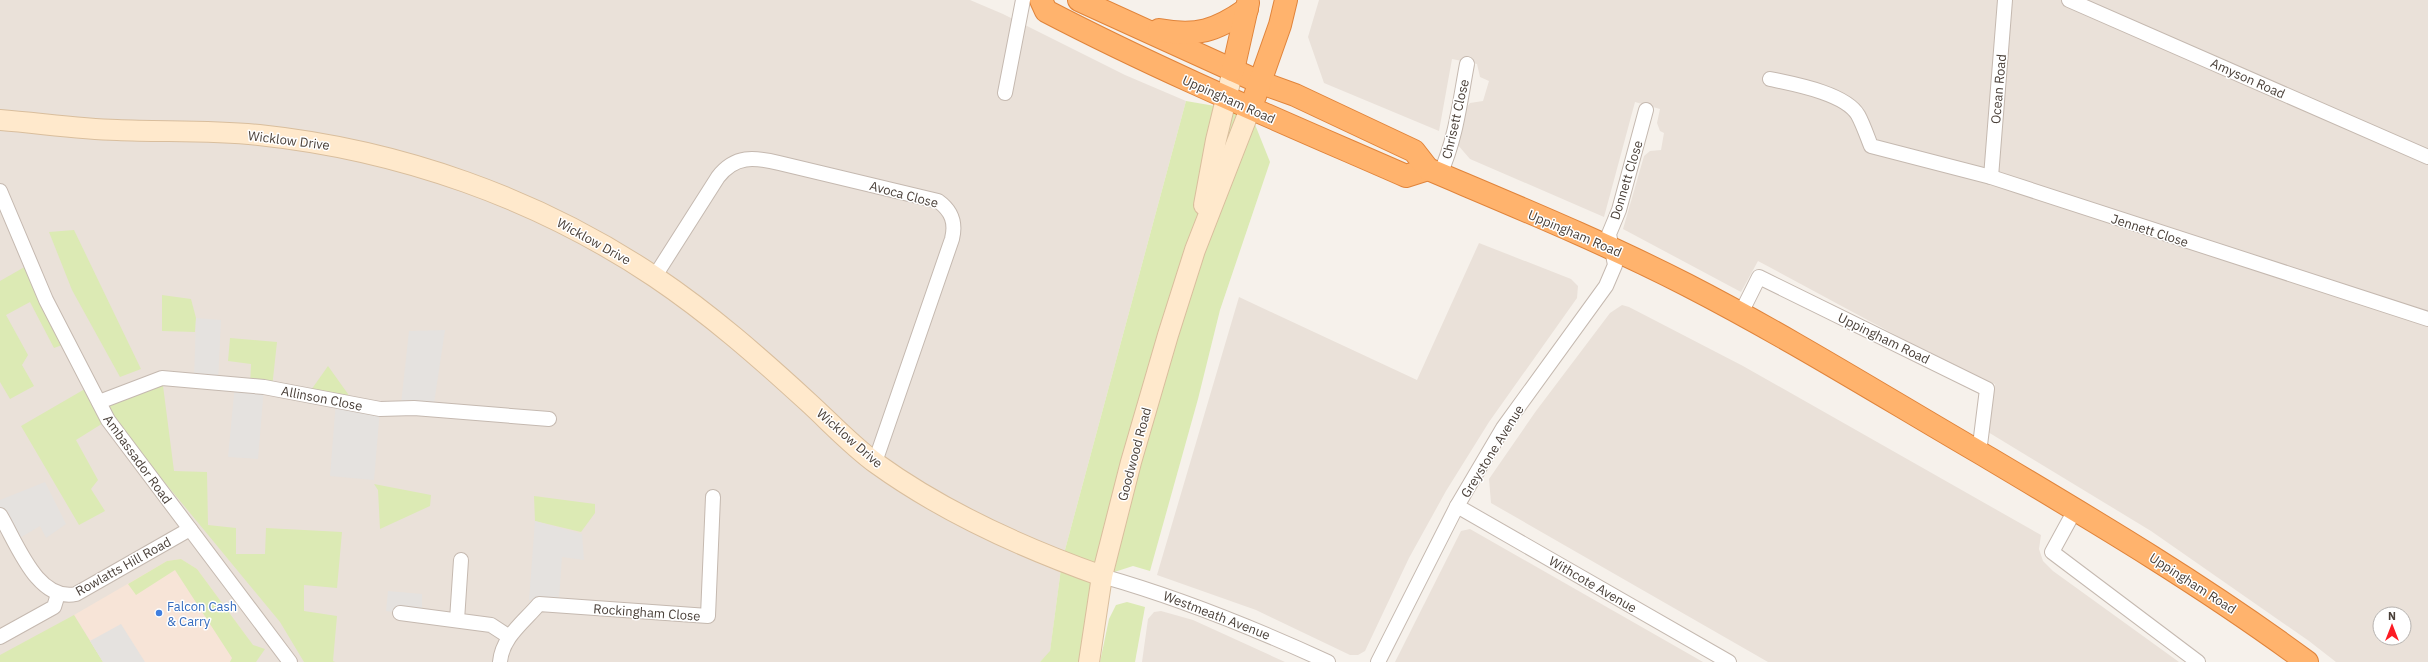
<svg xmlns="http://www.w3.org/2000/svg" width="2428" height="662" viewBox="0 0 2428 662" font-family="'IBM Plex Sans',sans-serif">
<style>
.residential{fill:#eae1d9;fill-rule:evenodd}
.commercial{fill:#f7e4d7}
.green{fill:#dceab4}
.parking{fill:#e5e2df}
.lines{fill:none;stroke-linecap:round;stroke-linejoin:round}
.street-casing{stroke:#c5b9b0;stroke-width:16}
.secondary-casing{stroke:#d9be9d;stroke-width:22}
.highway-casing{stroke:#e0843b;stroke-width:24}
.street{stroke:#fff;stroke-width:14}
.secondary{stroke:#ffe9cc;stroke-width:20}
.highway{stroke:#ffb36d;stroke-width:22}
.shop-dot{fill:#3f7fe0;stroke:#fff;stroke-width:1.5}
.labels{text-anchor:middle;stroke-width:3;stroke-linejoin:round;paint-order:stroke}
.street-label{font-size:13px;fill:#4a4039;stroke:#fff}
.shop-label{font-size:13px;fill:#366cbe;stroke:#fff;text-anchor:start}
</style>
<rect width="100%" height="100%" fill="#f6f1eb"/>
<g class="residential">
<polygon points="0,0 970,0 1003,14 1125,75 1186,101 1062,561 1050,652 1040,662 0,662"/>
<path d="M1319,0H2428V662H2336L2309,641L2151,531L1988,432L1995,384L1979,380L1758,261L1741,292L1623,229L1644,156L1650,151L1661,150L1664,133L1660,131L1657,123L1660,109L1635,102L1604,217L1470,159L1457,144L1461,115L1470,103L1483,101L1489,81L1480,77L1477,64L1452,59L1439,131L1324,83L1308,37ZM2380,614H2404V638H2380Z"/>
<polygon points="1479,243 1571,279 1578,286 1577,298 1489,422 1446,491 1409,558 1365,651 1358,655 1350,655 1256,610 1157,575 1239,297 1417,380"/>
<polygon points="1622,305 1629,307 1743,366 2041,535 2039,549 2043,561 2053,571 2179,662 1768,662 1491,503 1489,479 1536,411 1610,313"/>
<polygon points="1470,529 1703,662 1395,662 1461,531"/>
<polygon points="1161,611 1193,620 1285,662 1142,662 1148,619 1154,612"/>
</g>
<polygon class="commercial" points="181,559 197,569 247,637 230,662 103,662 74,615 167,561"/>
<g class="green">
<polygon points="1186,101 1250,112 1270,162 1220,310 1198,399 1150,571 1133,566 1102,576 1086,662 1040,662 1050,651 1062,561"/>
<polygon points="74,230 141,369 120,377 72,290 49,232"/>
<polygon points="28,265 68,343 54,348 30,302 6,315 28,355 22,365 34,386 10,399 0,382 0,281"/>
<polygon points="162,295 191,299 196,318 195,332 162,331"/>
<polygon points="230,338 277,342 272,388 250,386 251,364 228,361"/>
<polygon points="328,366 353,401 309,393"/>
<polygon points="162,378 174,471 207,472 208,525 236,528 236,554 265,554 266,528 342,532 337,588 304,585 304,611 337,616 333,661 335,662 304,662 280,622 100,404 108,420 76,440 98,480 91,489 105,511 79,525 21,426 90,386 99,402"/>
<polygon points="374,484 431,495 430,506 380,529 378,490"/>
<polygon points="534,496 595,504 595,513 581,532 535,521"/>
<polygon points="181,559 197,569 253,645 265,649 256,662 230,662 232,658 175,570 136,595 128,584 167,561"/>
<polygon points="1127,602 1145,607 1135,662 1100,662 1109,619 1116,605"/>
<polygon points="74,615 103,662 0,662 0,655"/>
</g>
<g class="parking">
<polygon points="196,318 221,320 218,382 194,380"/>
<polygon points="445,330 433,410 401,404 409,331"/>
<polygon points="235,384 264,387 258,459 228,457"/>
<polygon points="336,401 380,409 374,480 330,476"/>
<polygon points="45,482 66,524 46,538 40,526 18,539 0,507 0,500"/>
<polygon points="535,521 582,534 584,560 562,557 559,599 529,600"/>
<polygon points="388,591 422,594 422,616 386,611"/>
<polygon points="121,624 145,662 103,662 90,641"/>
</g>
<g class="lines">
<defs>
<g id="street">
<polyline points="2069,0 2428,157"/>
<path d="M1770,79C1793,84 1845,93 1858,115C1863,124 1867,136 1871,146L1991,177L2428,319"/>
<polyline points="1005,93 1023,0"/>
<path d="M1440,174C1456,139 1460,101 1467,64"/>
<polyline points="1991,177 2005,0"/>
<polyline points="0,191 46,300 108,420 290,662"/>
<path d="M655,276L718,177C735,155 754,157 779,163L938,201C952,211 956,223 952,239L875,462"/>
<polyline points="1741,313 1759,277 1987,389 1979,453"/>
<polyline points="99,402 162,378 264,387 380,409 414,408 549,419"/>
<polyline points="1457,506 1729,662"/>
<polyline points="2075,510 2052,552 2198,662"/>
<path d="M0,515C17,543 37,602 76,594L190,529"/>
<path d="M1102,576C1180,598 1254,628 1328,662"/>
<polyline points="400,613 491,625 508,636"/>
<polyline points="457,620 461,560"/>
<polyline points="0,637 54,607 58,594"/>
<path d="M500,662C502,637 524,622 539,604L708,616L713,497"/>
<polyline points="1378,662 1457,506 1503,428 1606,286 1615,265 1609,234 1619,210 1646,110"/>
</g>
<g id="secondary">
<path d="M0,120C39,123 78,129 117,130C164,132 212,130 259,135C400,150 537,198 655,277C710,314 759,357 808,402C830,422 852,446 877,464C945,513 1023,548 1102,576"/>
<polyline points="1204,205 1216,140 1233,70"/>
<polyline points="1089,662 1102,576 1131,462 1168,335 1195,250 1250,109"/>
</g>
<g id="highway">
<path d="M1041,0L1046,11C1163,72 1285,123 1406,176L1428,169"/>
<path d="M1079,0L1259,82L1295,95L1414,151L1428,169C1515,206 1603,242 1687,285C1788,337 1884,397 1982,454C2093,520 2203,585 2307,662"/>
<path d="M1159,30C1196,37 1216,31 1247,9"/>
<polyline points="1233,70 1248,3"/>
<polyline points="1255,96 1280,25 1286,0"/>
</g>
</defs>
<use href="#street" class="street-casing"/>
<use href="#secondary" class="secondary-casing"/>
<use href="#highway" class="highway-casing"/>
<use href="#street" class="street"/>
<use href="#secondary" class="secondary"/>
<use href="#highway" class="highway"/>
</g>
<circle class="shop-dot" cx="159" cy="613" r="4"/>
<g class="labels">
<g class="street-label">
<text transform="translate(2248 78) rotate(24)" y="5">Amyson Road</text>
<text transform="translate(1998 89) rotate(-85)" y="5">Ocean Road</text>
<text transform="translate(1229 99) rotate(24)" y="5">Uppingham Road</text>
<text transform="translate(1455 119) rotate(-77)" y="5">Chrisett Close</text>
<text transform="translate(289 140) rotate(7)" y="5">Wicklow Drive</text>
<text transform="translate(1626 180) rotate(-73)" y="5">Donnett Close</text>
<text transform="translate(904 194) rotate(15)" y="5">Avoca Close</text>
<text transform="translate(2150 230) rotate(18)" y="5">Jennett Close</text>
<text transform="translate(1575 233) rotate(23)" y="5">Uppingham Road</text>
<text transform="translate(594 241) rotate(29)" y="5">Wicklow Drive</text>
<text transform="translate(1884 338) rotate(26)" y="5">Uppingham Road</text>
<text transform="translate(322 398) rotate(11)" y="5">Allinson Close</text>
<text transform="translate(850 438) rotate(41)" y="5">Wicklow Drive</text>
<text transform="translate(1492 451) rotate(-58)" y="5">Greystone Avenue</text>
<text transform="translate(1134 454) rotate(-75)" y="5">Goodwood Road</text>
<text transform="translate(138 459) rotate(54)" y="5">Ambassador Road</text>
<text transform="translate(123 566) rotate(-29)" y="5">Rowlatts Hill Road</text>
<text transform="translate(2193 583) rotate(33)" y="5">Uppingham Road</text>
<text transform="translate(1593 584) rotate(30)" y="5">Withcote Avenue</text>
<text transform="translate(647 612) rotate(4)" y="5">Rockingham Close</text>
<text transform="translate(1217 615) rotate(21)" y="5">Westmeath Avenue</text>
</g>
<g class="shop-label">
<text x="167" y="611">Falcon Cash<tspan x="167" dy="15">&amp; Carry</tspan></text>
</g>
</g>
<g transform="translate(2392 626)"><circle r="19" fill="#ffffff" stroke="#b7b3b0"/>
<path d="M0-3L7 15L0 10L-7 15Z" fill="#fc1c24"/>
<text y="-6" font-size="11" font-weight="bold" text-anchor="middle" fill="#4a4039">N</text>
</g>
</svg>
